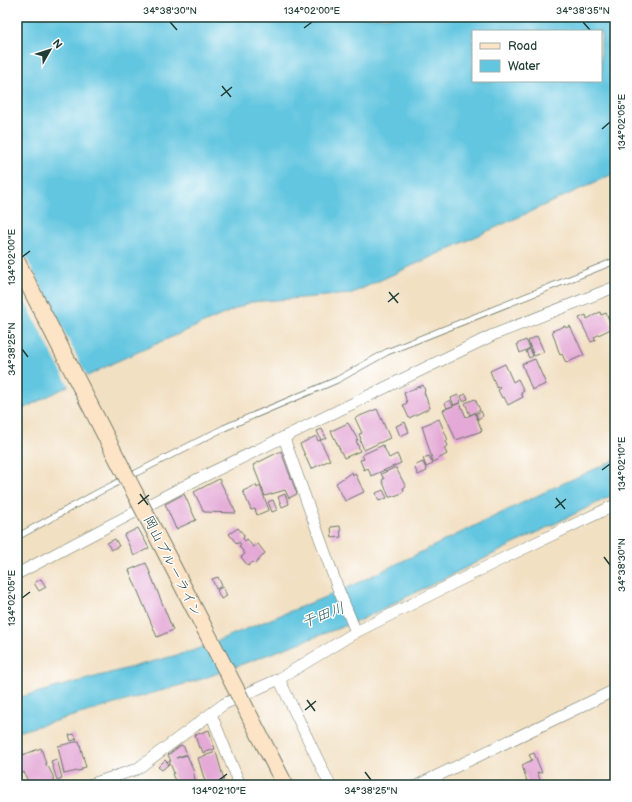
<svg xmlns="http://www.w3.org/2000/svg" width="632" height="802" viewBox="0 0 632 802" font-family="'Balsamiq Sans','Klee One',sans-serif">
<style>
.water{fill:#63c6e0;stroke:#41828a;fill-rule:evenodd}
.pier{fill:#f2e0c3}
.building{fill:#e4a9d6}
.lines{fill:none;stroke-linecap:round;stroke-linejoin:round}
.service-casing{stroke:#697666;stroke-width:7}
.minor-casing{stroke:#697666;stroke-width:12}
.secondary-casing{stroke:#697666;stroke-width:18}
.service{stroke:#fff;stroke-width:5.5}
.minor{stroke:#fff;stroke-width:11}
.secondary{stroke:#fee4c6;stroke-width:16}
.secondary-bridge-casing{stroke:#697666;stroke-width:18;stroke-linecap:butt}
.secondary-bridge{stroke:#fee4c6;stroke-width:16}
.ticks{fill:none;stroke:#1f3d34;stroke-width:1.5}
.labels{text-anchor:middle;stroke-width:3;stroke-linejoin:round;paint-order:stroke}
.street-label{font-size:14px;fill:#1f3d34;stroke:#fff}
.water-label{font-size:15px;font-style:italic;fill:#305f5f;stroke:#fff}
.neatline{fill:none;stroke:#1f3d34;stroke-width:1.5}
.ticks-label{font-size:10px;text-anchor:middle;fill:#1f3d34}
</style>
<rect width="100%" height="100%" fill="#fff"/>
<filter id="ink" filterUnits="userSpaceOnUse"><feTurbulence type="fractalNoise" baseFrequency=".025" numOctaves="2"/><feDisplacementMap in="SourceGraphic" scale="8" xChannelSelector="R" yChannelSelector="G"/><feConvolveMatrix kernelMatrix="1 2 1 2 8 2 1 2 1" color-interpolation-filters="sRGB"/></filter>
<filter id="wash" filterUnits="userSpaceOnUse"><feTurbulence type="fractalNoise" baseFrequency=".012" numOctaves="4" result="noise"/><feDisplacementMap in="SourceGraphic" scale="16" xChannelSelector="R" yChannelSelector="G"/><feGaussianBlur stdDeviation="0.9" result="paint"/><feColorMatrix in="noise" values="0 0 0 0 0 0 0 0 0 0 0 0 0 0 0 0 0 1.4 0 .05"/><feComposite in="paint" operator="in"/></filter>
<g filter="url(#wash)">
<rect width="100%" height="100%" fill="#f2e0c3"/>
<g class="water">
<path d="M17,17H615V173L350,294L251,302L113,363L17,412ZM473,31H601V81H473Z"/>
<polygon points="615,460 615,494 358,621 202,679 17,732 17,698 192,651 345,589 553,488"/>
</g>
<polygon class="pier" points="17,240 88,378 69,387 17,286"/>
<g id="blocks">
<g class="building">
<polygon points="600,312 601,315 606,313 613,328 594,337 596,340 591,342 579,318 586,315 587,319"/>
<polygon points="565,326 566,328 570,326 584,355 566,363 562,354 560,355 552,331"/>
<polygon points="537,336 544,352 534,356 528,341"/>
<polygon points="526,340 530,348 520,353 517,344"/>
<polygon points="530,349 533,356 529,358 526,351"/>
<polygon points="535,359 546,384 532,390 522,364"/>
<polygon points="505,364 513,382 518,379 524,391 521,393 523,397 508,405 504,397 502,398 498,390 500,389 499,387 497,388 490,371"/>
<polygon points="423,385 425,391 424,392 430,408 409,418 403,405 407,403 404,393"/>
<polygon points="466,394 468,399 463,401 461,396"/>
<polygon points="458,395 461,402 454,405 451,398"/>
<polygon points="475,399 480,410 470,415 465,403"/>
<polygon points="450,400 453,406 447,408 445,403"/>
<polygon points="460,403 466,417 475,413 482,431 456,440 443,410"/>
<polygon points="377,409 390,438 364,450 360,440 361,439 359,434 362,433 355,418"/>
<polygon points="481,411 483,416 478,419 476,414"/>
<polygon points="439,419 448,440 446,441 448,446 444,448 447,454 433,462 422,426"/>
<polygon points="405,422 409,432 400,436 396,426"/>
<polygon points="348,423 358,440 356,440 360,451 344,458 331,431"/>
<polygon points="322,429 326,438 321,440 317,431"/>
<polygon points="316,436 318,441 320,440 330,460 311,469 300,444"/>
<polygon points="383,445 389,458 397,454 401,463 371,476 368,468 364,470 360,460 364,459 362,455"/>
<polygon points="281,451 297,494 289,498 285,490 265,496 253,465"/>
<polygon points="429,456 433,464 426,467 423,458"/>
<polygon points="423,462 427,471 418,475 414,466"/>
<polygon points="394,468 396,468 406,487 403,488 404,491 400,494 391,497 389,497 382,480 384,479 381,474"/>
<polygon points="352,472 353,475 355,473 364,492 345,501 336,483"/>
<polygon points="219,479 236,513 204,512 194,492"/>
<polygon points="256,485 257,488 260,486 269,510 257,515 255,509 251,510 243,491"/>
<polygon points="383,490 387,498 379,501 376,493"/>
<polygon points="184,494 196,520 176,529 165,504"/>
<polygon points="285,494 289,504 282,507 278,497"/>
<polygon points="273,500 277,510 272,512 268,502"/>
<polygon points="340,526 341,537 332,538 331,527"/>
<polygon points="138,528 149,548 134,556 124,535"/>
<polygon points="238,528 244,535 243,539 245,541 247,539 253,547 258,544 265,553 255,564 253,562 248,566 241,557 245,554 239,546 241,544 239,542 237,544 229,534"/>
<polygon points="115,539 119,546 111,550 107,543"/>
<polygon points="146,563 173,630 157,637 129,570"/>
<polygon points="218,577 222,586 216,589 212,579"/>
<polygon points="41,579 46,587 39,591 34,583"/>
<polygon points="223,587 227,596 221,599 217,590"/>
<polygon points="209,730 215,749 203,753 201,747 199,748 195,735"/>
<polygon points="74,734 77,739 71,741 69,735"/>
<polygon points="79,741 86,767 82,768 82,770 64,774 58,746"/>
<polygon points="17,743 23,755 41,748 47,767 48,766 53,776 54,784 29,785 24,772 20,774 21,776 17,778"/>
<polygon points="181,745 184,747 187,754 176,758 187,755 193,769 196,785 177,785 172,774 174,773 169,761 171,761 168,755"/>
<polygon points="216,752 224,780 206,785 198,758"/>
<polygon points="534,753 542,773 537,772 540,780 528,785 522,765 532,760 529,755"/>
<polygon points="57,759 62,778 57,780 51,761"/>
<polygon points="165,760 169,764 162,770 158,767"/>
</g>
</g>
</g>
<g filter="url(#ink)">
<use href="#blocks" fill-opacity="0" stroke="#697666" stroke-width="1"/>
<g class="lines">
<defs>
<polyline id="service" points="17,537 97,493 224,428 337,380 387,352 615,261"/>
<g id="minor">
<polyline points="284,438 337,586 356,632"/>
<polyline points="17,574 194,481 493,335 615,287"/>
<polyline points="279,679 330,785"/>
<polyline points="211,714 240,785"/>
<polyline points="89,785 137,769 224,704 279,679 356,632 508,556 615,505"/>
<polyline points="418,785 615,690"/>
</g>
<g id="secondary">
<polyline points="17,262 125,474"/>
<polyline points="242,701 285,785"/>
</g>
</defs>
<use href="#service" class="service-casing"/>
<use href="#minor" class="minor-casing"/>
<use href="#secondary" class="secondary-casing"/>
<use href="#service" class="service"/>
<use href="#minor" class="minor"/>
<use href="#secondary" class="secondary"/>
<defs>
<polyline id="secondary-bridge" points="125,474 242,701"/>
</defs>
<use href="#secondary-bridge" class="secondary-bridge-casing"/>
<use href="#secondary-bridge" class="secondary-bridge"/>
</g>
</g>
<path class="ticks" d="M170,22L177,30M583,22L590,30M304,28L312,22M222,86L231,97M221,96L232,87M602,129L610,122M22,257L30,251M389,292L398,303M388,302L399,293M22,349L28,357M602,470L610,464M140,494L148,505M556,498L565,509M138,504L149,495M555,508L566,499M604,557L610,565M22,598L30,592M307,700L315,711M305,710L316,701M365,772L371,780M219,780L227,774"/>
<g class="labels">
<g class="street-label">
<text transform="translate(173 566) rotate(63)" y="5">岡山ブルーライン</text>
</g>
<g class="water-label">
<text transform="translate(323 615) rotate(-21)" y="5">干田川</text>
</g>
</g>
<rect width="632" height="802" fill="none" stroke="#fff" stroke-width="44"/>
<rect x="472" y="30" width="130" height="52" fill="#ffffff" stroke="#a5b1ae"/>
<rect x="480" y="43" width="20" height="6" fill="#fee4c6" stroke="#a5b1ae"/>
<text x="508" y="50" font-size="12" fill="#1f3d34">Road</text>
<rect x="480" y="60" width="20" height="12" fill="#63c6e0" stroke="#a5b1ae"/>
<text x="508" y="70" font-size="12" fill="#1f3d34">Water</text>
<g transform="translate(50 50) rotate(51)" stroke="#ffffff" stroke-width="3" paint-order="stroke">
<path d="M0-3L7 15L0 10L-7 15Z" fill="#1f3d34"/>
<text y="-6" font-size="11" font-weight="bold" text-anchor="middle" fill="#1f3d34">N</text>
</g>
<rect x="22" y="22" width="588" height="758" class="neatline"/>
<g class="ticks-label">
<text x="170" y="14">34°38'30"N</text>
<text x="312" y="14">134°02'00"E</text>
<text x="583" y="14">34°38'35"N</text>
<text transform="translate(621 122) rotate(-90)" y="4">134°02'05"E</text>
<text transform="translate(11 257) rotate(-90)" y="4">134°02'00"E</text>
<text transform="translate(11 349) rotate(-90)" y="4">34°38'25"N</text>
<text transform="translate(621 464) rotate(-90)" y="4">134°02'10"E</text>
<text transform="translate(621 565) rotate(-90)" y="4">34°38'30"N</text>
<text transform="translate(11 598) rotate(-90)" y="4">134°02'05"E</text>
<text x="219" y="794">134°02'10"E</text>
<text x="371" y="794">34°38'25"N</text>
</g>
</svg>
